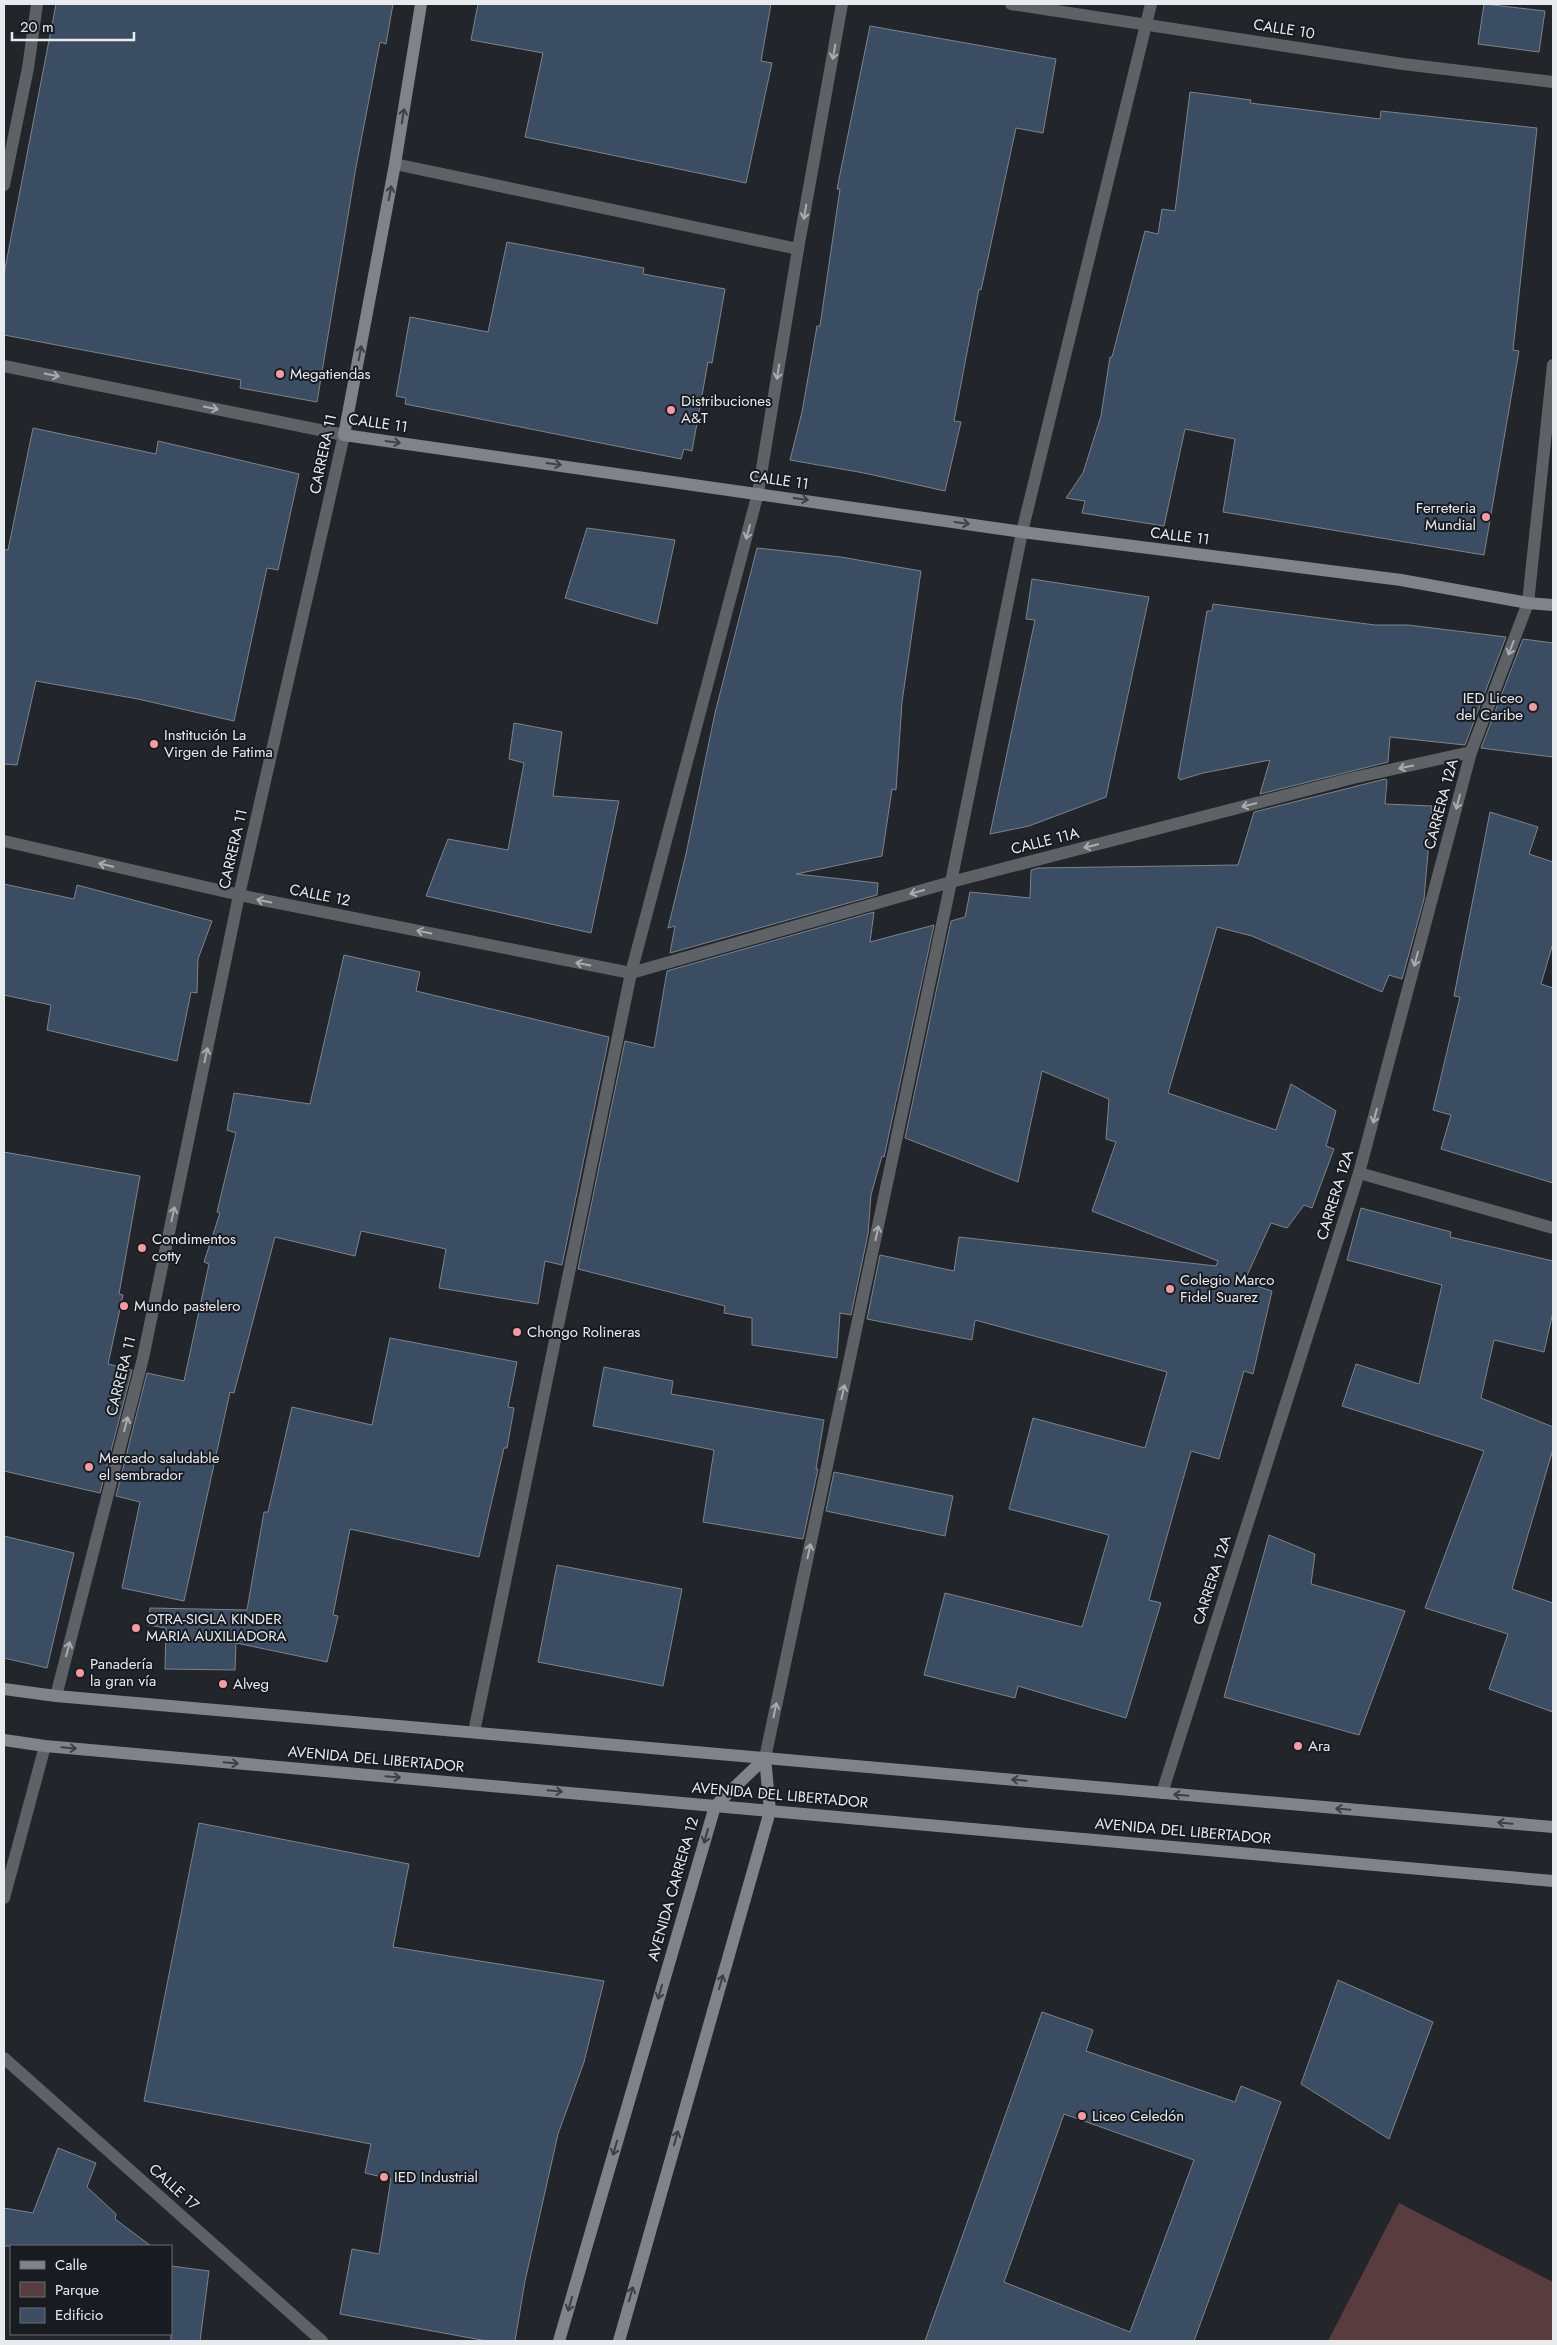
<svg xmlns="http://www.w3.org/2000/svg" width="1557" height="2345" viewBox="0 0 1557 2345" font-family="Jost,sans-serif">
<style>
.green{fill:#583c3e}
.building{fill:#3a4d63;stroke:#7d8389;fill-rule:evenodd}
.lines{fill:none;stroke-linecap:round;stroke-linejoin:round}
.street{stroke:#5f6264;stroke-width:12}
.secondary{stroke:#808388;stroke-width:12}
.oneway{stroke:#aaadb0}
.oneway2{stroke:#3c4045}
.poi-dot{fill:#f49aa0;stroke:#181c21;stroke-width:2}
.labels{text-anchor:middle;stroke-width:4;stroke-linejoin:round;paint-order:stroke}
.street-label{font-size:15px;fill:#e8ebee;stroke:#181c21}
.poi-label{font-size:15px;fill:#e8ebee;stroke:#181c21;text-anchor:start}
</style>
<rect width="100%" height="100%" fill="#22262b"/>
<polygon class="green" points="1399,2203 1553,2282 1553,2341 1328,2341"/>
<g class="building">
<polygon points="56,4 393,4 386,44 380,42 356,167 317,402 240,388 241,380 4,335 4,274"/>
<polygon points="478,4 771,4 761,61 772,63 746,183 525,137 543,53 471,40"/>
<polygon points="1484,4 1545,11 1539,52 1478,44"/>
<polygon points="870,26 1056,59 1043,133 1016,128 981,290 979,289 954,421 961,422 945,491 864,473 790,460 802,412 817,326 820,326 840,189 837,189"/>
<polygon points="1190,92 1251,100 1250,103 1380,119 1381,111 1537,128 1513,350 1519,351 1484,555 1223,512 1235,439 1185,429 1164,526 1082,513 1085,501 1066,498 1083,473 1101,416 1110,357 1112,357 1145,231 1158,234 1162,209 1175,211"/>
<polygon points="507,242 644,268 643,274 725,289 712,363 708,362 692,451 684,449 681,459 405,404 406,398 396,396 410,317 488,332"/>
<polygon points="33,428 156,454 158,441 299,474 278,570 267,568 234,721 138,699 36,681 17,765 4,764 4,549 8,550"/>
<polygon points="587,528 675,540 657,624 565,598"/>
<polygon points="757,548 841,557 921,571 902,702 896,790 892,789 882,856 796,874 878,883 877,895 670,953 675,926 668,928 686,854 715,713"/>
<polygon points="1032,579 1149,597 1106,797 1029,826 990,834 1035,620 1026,619"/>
<polygon points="1213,604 1375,625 1408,625 1506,637 1465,745 1390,737 1388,762 1260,794 1270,760 1203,773 1180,780 1180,778 1178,778 1207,611 1212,611"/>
<polygon points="1523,639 1553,643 1553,757 1481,748"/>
<polygon points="514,723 562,732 553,796 619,801 591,933 426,896 448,839 508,850 524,763 509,759"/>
<polygon points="1385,779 1387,780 1385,804 1432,806 1424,899 1402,979 1389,975 1382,992 1252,936 1217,927 1168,1093 1276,1130 1291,1084 1336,1111 1326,1146 1334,1149 1312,1208 1304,1205 1287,1228 1271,1223 1244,1282 1272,1291 1253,1374 1244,1371 1219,1459 1191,1451 1149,1600 1161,1603 1126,1718 1018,1686 1015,1698 924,1675 945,1593 1082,1627 1109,1535 1009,1509 1033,1418 1145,1448 1167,1372 975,1320 972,1340 867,1319 880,1255 954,1271 959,1237 1216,1266 1218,1261 1092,1211 1116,1142 1106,1139 1109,1099 1042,1071 1018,1182 905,1138 951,921 965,917 970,892 1030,898 1031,870 1038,868 1238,865 1254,812"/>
<polygon points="1490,812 1538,827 1529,854 1553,862 1553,943 1541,984 1553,988 1553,1183 1441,1149 1451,1115 1433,1110 1460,997 1454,996"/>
<polygon points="4,884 74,899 77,885 212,921 198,959 197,993 191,992 177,1061 47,1030 51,1005 4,995"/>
<polygon points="874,912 870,942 934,925 884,1157 882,1156 871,1195 868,1234 851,1315 840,1313 837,1358 752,1345 752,1318 724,1313 725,1306 578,1269 625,1041 654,1048 667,971"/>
<polygon points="344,955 420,972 416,991 609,1037 562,1265 545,1261 538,1304 439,1288 446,1249 361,1231 355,1256 275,1237 234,1393 230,1392 184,1601 122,1588 140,1502 116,1496 147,1373 184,1381 209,1264 204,1262 220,1213 217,1212 236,1133 227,1130 234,1093 310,1104"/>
<polygon points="4,1152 140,1176 119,1294 123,1295 108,1364 132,1370 100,1493 4,1471"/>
<polygon points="1361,1208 1451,1232 1450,1237 1553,1261 1553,1312 1544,1352 1494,1340 1481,1398 1553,1427 1553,1449 1512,1589 1553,1603 1553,1712 1489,1689 1508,1634 1425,1608 1484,1451 1342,1406 1356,1364 1419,1384 1442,1285 1347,1260"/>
<polygon points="390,1338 517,1362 508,1407 514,1408 507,1448 504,1448 479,1557 350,1529 333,1615 338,1616 327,1662 236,1643 235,1670 165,1669 166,1628 148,1625 150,1608 247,1610 264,1512 268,1512 292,1407 372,1425"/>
<polygon points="604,1367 673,1381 671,1394 824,1420 816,1469 818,1469 803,1539 703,1522 714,1450 593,1426"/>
<polygon points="834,1472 953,1496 945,1536 826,1511"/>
<polygon points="1269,1535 1315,1554 1311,1584 1405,1611 1359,1735 1224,1697"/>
<polygon points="4,1536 74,1553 47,1668 4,1658"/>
<polygon points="557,1565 682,1589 663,1686 538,1662"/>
<polygon points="199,1823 409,1864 393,1947 604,1981 584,2062 558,2134 525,2281 515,2341 487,2341 340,2314 352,2249 379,2254 391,2179 365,2173 371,2144 144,2101"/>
<polygon points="1338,1980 1433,2022 1389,2139 1301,2084"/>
<path d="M1042,2012L1093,2030L1086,2051L1235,2102L1241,2086L1281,2102L1194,2341H925ZM1064,2114L1194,2160L1130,2332L1004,2282Z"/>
<polygon points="58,2148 96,2163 87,2187 116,2214 115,2219 151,2246 4,2246 4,2208 33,2213"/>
<polygon points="171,2266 209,2271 200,2341 171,2341"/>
</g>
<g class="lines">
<g class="street">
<polyline points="1011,4 1403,64 1553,82"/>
<polyline points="395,164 798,249"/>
<polyline points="4,185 28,68 37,4"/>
<polyline points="4,366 344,435 239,895 143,1358 56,1696"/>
<polyline points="4,841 258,899 631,973 951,882 1353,778 1471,752"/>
<polyline points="1359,1173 1553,1228"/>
<polyline points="474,1732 631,973 758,493 798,249 842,4"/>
<polyline points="765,1758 951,882 1022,532 1151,4"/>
<polyline points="1162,1793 1359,1173 1471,752 1528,603 1553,365"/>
<polyline points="4,1898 45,1746"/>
<polyline points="4,2058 322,2341"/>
</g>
<g class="secondary">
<polyline points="421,4 395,164 344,435 1022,532 1401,580 1528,603 1553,605"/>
<polyline points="4,1689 56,1696 1553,1827"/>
<polyline points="4,1740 45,1746 1553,1881"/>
<polyline points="559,2341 715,1806 765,1758"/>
<polyline points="619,2341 770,1811 765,1758"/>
</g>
</g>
<defs><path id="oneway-shaft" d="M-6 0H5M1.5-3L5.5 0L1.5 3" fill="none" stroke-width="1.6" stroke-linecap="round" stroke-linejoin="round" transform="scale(1.25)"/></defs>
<g class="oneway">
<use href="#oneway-shaft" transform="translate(834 52) rotate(100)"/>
<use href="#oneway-shaft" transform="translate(805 212) rotate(100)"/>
<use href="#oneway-shaft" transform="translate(778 372) rotate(99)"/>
<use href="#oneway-shaft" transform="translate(52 375) rotate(12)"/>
<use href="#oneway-shaft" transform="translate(211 408) rotate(12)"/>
<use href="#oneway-shaft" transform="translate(748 532) rotate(105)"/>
<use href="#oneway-shaft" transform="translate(1511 648) rotate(111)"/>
<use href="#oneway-shaft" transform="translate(1406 767) rotate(168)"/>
<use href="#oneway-shaft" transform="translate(1458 802) rotate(105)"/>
<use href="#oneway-shaft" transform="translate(1249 805) rotate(166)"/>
<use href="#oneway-shaft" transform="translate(1091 846) rotate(166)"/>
<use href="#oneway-shaft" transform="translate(106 865) rotate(-167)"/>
<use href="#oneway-shaft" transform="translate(917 892) rotate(164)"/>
<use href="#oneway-shaft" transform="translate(264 901) rotate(-169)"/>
<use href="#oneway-shaft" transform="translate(424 932) rotate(-169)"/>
<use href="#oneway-shaft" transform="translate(1416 959) rotate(105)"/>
<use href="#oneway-shaft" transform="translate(583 964) rotate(-169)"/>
<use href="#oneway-shaft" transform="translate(206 1055) rotate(-78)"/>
<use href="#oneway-shaft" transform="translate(1375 1116) rotate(105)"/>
<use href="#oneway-shaft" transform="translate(173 1214) rotate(-78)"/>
<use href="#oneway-shaft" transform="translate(877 1233) rotate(-78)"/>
<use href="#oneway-shaft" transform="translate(843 1392) rotate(-78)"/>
<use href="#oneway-shaft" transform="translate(126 1424) rotate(-75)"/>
<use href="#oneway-shaft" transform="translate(809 1551) rotate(-78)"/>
<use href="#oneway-shaft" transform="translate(68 1649) rotate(-75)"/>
<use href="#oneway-shaft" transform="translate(775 1710) rotate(-78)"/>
</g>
<g class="oneway2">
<use href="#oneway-shaft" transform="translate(403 116) rotate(-81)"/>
<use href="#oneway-shaft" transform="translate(390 193) rotate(-79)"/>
<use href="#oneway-shaft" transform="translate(360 353) rotate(-79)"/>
<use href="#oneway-shaft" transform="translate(393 442) rotate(8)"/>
<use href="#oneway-shaft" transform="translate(554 464) rotate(8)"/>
<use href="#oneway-shaft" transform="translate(801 499) rotate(8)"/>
<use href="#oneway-shaft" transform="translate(962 523) rotate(8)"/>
<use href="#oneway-shaft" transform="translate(69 1748) rotate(5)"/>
<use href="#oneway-shaft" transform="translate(231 1763) rotate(5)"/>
<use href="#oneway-shaft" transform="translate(393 1777) rotate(5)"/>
<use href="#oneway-shaft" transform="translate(1019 1780) rotate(-175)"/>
<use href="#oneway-shaft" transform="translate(555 1791) rotate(5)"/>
<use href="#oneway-shaft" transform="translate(1181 1795) rotate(-175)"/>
<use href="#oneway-shaft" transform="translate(1343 1809) rotate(-175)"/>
<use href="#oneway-shaft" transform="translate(1505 1823) rotate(-175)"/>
<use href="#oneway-shaft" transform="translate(706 1836) rotate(106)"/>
<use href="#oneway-shaft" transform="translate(721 1982) rotate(-74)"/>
<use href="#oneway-shaft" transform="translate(660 1992) rotate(106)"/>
<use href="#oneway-shaft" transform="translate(676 2138) rotate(-74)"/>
<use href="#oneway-shaft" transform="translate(615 2148) rotate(106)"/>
<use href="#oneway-shaft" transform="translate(631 2294) rotate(-74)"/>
<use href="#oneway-shaft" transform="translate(570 2304) rotate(106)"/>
</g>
<g class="poi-dot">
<circle cx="280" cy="374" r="5"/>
<circle cx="671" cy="410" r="5"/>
<circle cx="1486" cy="517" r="5"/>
<circle cx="1533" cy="707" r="5"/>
<circle cx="154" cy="744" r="5"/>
<circle cx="142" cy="1248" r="5"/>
<circle cx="1170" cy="1289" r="5"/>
<circle cx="124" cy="1306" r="5"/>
<circle cx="517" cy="1332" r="5"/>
<circle cx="89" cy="1467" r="5"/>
<circle cx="136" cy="1628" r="5"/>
<circle cx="80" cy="1673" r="5"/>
<circle cx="223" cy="1684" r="5"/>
<circle cx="1298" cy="1746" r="5"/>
<circle cx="1082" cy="2116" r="5"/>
<circle cx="384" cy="2177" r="5"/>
</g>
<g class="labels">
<g class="street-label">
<text transform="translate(1284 29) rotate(9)" y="5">CALLE 10</text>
<text transform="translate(378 423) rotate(8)" y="5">CALLE 11</text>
<text transform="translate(323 454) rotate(-78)" y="5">CARRERA 11</text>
<text transform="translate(779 480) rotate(8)" y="5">CALLE 11</text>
<text transform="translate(1180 536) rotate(7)" y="5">CALLE 11</text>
<text transform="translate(1441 804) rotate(-75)" y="5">CARRERA 12A</text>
<text transform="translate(1045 841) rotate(-14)" y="5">CALLE 11A</text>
<text transform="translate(233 849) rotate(-77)" y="5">CARRERA 11</text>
<text transform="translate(320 895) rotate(11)" y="5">CALLE 12</text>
<text transform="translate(1335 1195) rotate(-73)" y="5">CARRERA 12A</text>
<text transform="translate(121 1376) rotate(-76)" y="5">CARRERA 11</text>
<text transform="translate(1212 1580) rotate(-72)" y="5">CARRERA 12A</text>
<text transform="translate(376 1759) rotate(5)" y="5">AVENIDA DEL LIBERTADOR</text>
<text transform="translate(780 1795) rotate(5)" y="5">AVENIDA DEL LIBERTADOR</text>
<text transform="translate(1183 1831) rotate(5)" y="5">AVENIDA DEL LIBERTADOR</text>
<text transform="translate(673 1889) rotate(-74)" y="5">AVENIDA CARRERA 12</text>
<text transform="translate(174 2187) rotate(42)" y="5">CALLE 17</text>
</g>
<g class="poi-label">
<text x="290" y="379">Megatiendas</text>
<text x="681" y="406">Distribuciones<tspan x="681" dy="17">A&amp;T</tspan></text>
<text x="1476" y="513" text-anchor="end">Ferreteria<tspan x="1476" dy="17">Mundial</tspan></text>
<text x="1523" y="703" text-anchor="end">IED Liceo<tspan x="1523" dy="17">del Caribe</tspan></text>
<text x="164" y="740">Institución La<tspan x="164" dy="17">Virgen de Fatima</tspan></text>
<text x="152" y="1244">Condimentos<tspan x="152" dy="17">cotty</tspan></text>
<text x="1180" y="1285">Colegio Marco<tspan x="1180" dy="17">Fidel Suarez</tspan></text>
<text x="134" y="1311">Mundo pastelero</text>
<text x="527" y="1337">Chongo Rolineras</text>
<text x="99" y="1463">Mercado saludable<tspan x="99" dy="17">el sembrador</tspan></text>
<text x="146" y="1624">OTRA-SIGLA KINDER<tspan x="146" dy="17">MARIA AUXILIADORA</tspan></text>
<text x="90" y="1669">Panadería<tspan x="90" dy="17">la gran vía</tspan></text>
<text x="233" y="1689">Alveg</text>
<text x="1308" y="1751">Ara</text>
<text x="1092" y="2121">Liceo Celedón</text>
<text x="394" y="2182">IED Industrial</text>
</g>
</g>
<rect width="1557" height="2345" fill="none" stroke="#e8ebee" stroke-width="10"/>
<rect x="10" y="2245" width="162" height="90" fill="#181c21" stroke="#6b6f73"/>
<rect x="20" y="2261" width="25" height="8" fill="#808388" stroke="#6b6f73"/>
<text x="55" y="2270" font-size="15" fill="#e8ebee">Calle</text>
<rect x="20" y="2282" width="25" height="15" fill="#583c3e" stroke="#6b6f73"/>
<text x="55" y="2295" font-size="15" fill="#e8ebee">Parque</text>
<rect x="20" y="2308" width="25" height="15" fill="#3a4d63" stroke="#6b6f73"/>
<text x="55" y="2320" font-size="15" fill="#e8ebee">Edificio</text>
<path d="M12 32v8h122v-8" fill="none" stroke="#e8ebee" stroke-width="2.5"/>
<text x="20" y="32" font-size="15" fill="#e8ebee" stroke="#181c21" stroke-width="4" paint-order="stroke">20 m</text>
</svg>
